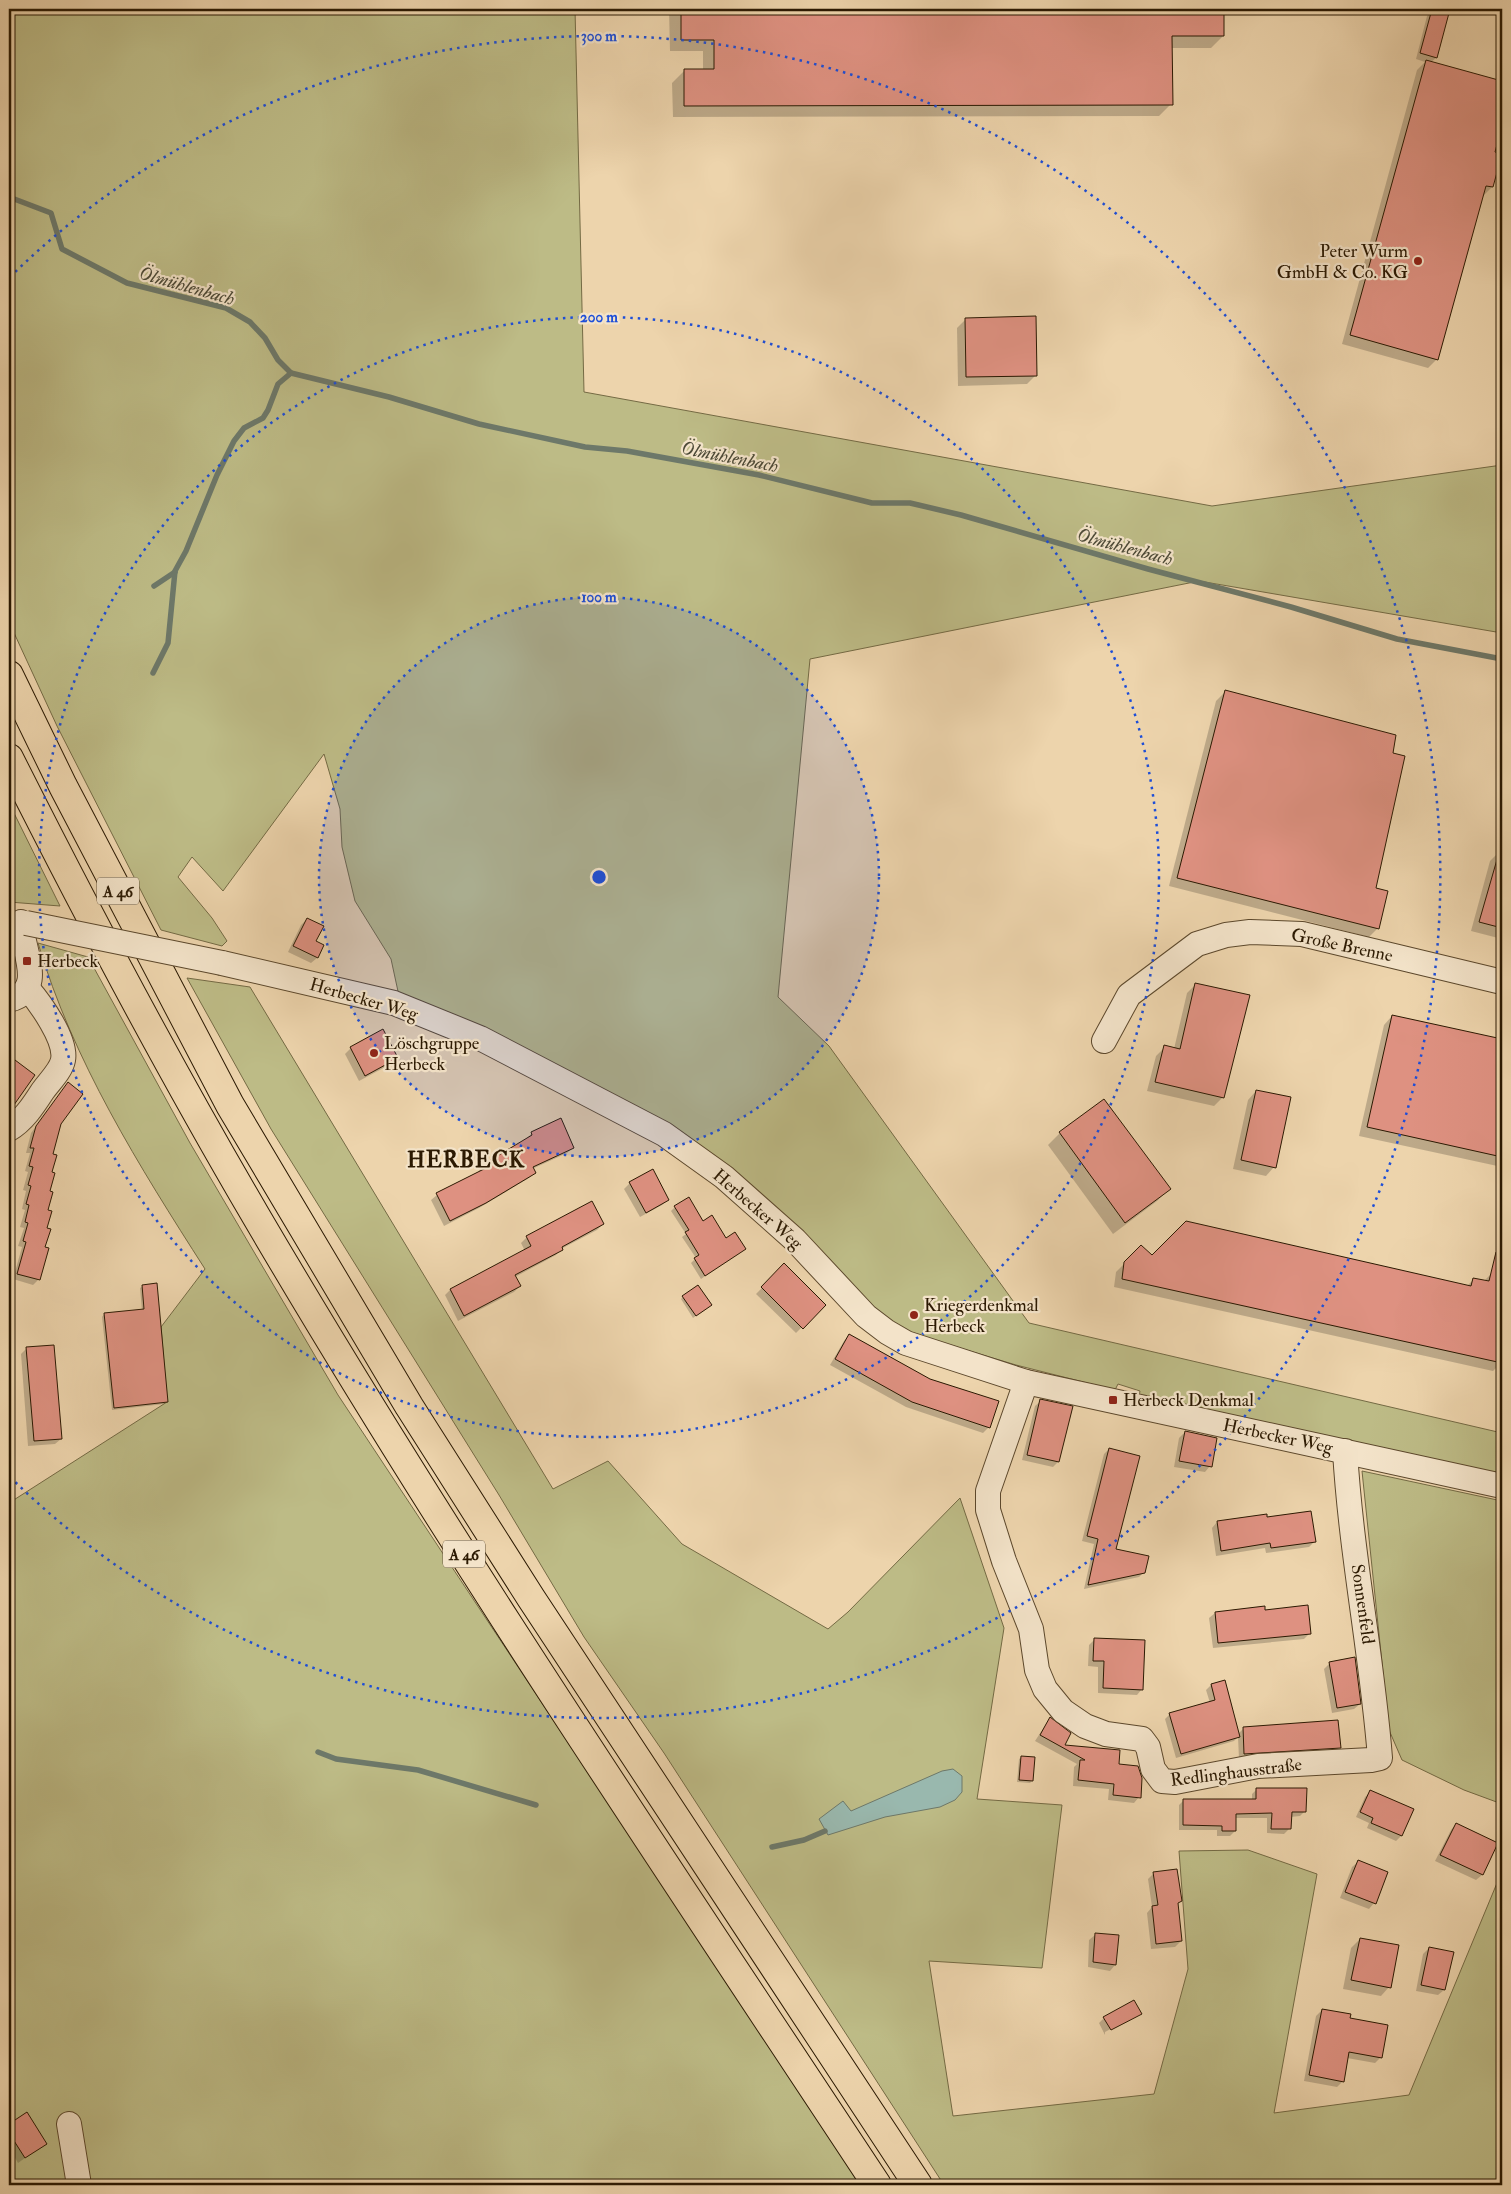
<svg xmlns="http://www.w3.org/2000/svg" width="1511" height="2194" viewBox="0 0 1511 2194" font-family="'IM FELL Double Pica',serif">
<style>
.green{fill:#bdbb86;stroke:#746a44}
.water{fill:#99b8ae;stroke:#6d7869}
.shadow{fill:#0003}
.lines{fill:none;stroke-linecap:round;stroke-linejoin:round}
.stream{stroke:#6d7869;stroke-width:5.5}
.building{fill:#de9181;stroke:#2b1902}
.minor-casing{stroke:#5c482c;stroke-width:26}
.highway-casing{stroke:#2b1902;stroke-width:30}
.minor{stroke:#f3e3c9;stroke-width:24}
.highway{stroke:#edd4ac;stroke-width:28}
.minor-bridge-casing{stroke:#5c482c;stroke-width:26;stroke-linecap:butt}
.minor-bridge{stroke:#f3e3c9;stroke-width:24}
.ring{fill:none;stroke:#1d4ed8;stroke-width:2.5;stroke-dasharray:2.5 5}
.poi-dot{fill:#8f2418;stroke:#f3e3c9;stroke-width:2}
.labels{text-anchor:middle;stroke-width:4.5;stroke-linejoin:round;paint-order:stroke}
.shield{fill:#f3e3c9;stroke:#67563e;stroke-width:1}
.shield-label{font-size:16px;font-weight:bold;fill:#2b1902}
.poi-label{font-size:18px;fill:#2b1902;stroke:#f3e3c9;text-anchor:start}
.street-label{font-size:18px;fill:#2b1902;stroke:#f3e3c9}
.water-label{font-size:19px;font-style:italic;fill:#4c4936;stroke:#f3e3c9}
.district-label{font-size:22px;font-weight:bold;letter-spacing:1px;fill:#2b1902;stroke:#f3e3c9}
.centre{fill:#1d4ed8;stroke:#f3e3c9;stroke-width:2.5}
.ring-label{font-size:15px;text-anchor:middle;font-weight:bold;fill:#1d4ed8;stroke:#f3e3c9;stroke-width:4.5;stroke-linejoin:round;paint-order:stroke}
</style>
<rect width="100%" height="100%" fill="#edd4ac"/>
<filter id="stains"><feTurbulence type="fractalNoise" baseFrequency=".004" numOctaves="4"/><feColorMatrix values="0 0 0 0 .2 0 0 0 0 .09 0 0 0 0 .02 0 0 0 .5 -.17"/></filter>
<radialGradient id="worn" r=".72"><stop offset=".6" stop-color="#630" stop-opacity="0"/><stop offset="1" stop-color="#630" stop-opacity=".3"/></radialGradient>
<g class="green">
<polygon points="9,9 575,9 584,392 1212,506 1502,465 1502,633 1199,581 810,659 778,997 829,1046 1029,1323 1502,1433 1502,1478 1139,1396 1140,1391 1118,1384 1115,1390 1016,1365 920,1336 894,1326 871,1308 719,1163 399,996 391,959 355,901 342,847 340,809 324,754 223,891 192,857 178,877 212,918 227,941 222,946 161,930 57,726 9,622"/>
<polygon points="9,803 60,906 9,902"/>
<path d="M38,943L88,957L190,1143L338,1395L861,2185H9V1503L167,1402L161,1327L205,1269C139,1166 73,1061 38,943Z"/>
<polygon points="187,978 250,987 553,1489 608,1461 682,1544 828,1629 848,1612 960,1498 1004,1628 977,1799 1062,1805 1042,1968 929,1961 953,2116 1154,2094 1188,1969 1179,1851 1248,1850 1317,1874 1274,2113 1409,2095 1502,1871 1502,2185 944,2185 664,1753 584,1637 499,1495 271,1129"/>
<polygon points="1362,1471 1502,1501 1502,1804 1464,1790 1402,1760 1389,1730"/>
</g>
<polygon class="water" points="953,1769 962,1776 962,1792 955,1800 940,1807 885,1817 828,1835 819,1819 843,1801 851,1811 942,1771"/>
<g class="shadow">
<polygon points="669,9 1223,9 1223,36 1211,48 1171,48 1171,104 1159,116 673,117 672,83 684,71 703,71 703,51 670,51"/>
<polygon points="1433,10 1436,58 1431,62 1502,82 1502,122 1494,153 1500,154 1492,187 1483,196 1437,359 1428,368 1342,344 1417,70 1425,62 1416,59 1427,16"/>
<polygon points="966,319 1036,375 1027,384 958,386 957,328"/>
<polygon points="1225,692 1378,928 1369,937 1169,886 1216,701"/>
<polygon points="1499,852 1502,853 1502,939 1471,931 1490,861"/>
<polygon points="307,919 315,942 323,946 317,958 311,963 288,952 301,925"/>
<polygon points="1196,984 1223,1097 1214,1106 1147,1091 1156,1056 1165,1047 1174,1049 1187,993"/>
<polygon points="1392,1016 1502,1040 1502,1167 1359,1136 1384,1025"/>
<polygon points="351,1048 397,1058 391,1064 359,1081 345,1054"/>
<polygon points="68,1084 52,1155 44,1248 47,1249 38,1280 33,1285 13,1279 22,1247 18,1246 24,1228 20,1227 25,1210 22,1209 26,1191 23,1190 28,1172 25,1171 30,1153 26,1153 31,1133"/>
<polygon points="1256,1091 1274,1167 1266,1176 1233,1169 1248,1100"/>
<polygon points="1103,1100 1169,1189 1157,1201 1113,1234 1048,1145 1060,1133"/>
<polygon points="532,1133 573,1148 567,1153 532,1169 534,1172 529,1178 479,1208 444,1226 431,1200 437,1195 480,1172 479,1170 485,1165 526,1139"/>
<polygon points="630,1183 668,1200 662,1205 640,1217 624,1189"/>
<polygon points="675,1207 726,1239 744,1249 701,1279 691,1263 696,1258 682,1237 686,1234 671,1211"/>
<polygon points="603,1224 597,1230 561,1249 556,1255 515,1277 520,1286 514,1292 458,1321 445,1295 450,1290 525,1251 521,1243 527,1237"/>
<polygon points="1141,1247 1152,1257 1467,1286 1474,1279 1484,1281 1492,1273 1502,1276 1502,1362 1493,1371 1114,1287 1116,1272"/>
<polygon points="784,1265 824,1305 796,1333 756,1294"/>
<polygon points="143,1286 166,1401 164,1404 112,1410 102,1317 104,1314 142,1311 140,1288"/>
<polygon points="683,1297 708,1307 693,1318 681,1299"/>
<polygon points="849,1335 989,1427 983,1433 906,1407 830,1365 844,1341"/>
<polygon points="27,1348 61,1439 55,1444 28,1446 21,1354"/>
<polygon points="1041,1401 1058,1462 1053,1467 1022,1460 1035,1406"/>
<polygon points="1185,1432 1210,1466 1205,1472 1174,1467 1179,1438"/>
<polygon points="1109,1449 1115,1550 1144,1572 1139,1577 1084,1589 1094,1544 1082,1541 1104,1454"/>
<polygon points="1266,1519 1314,1542 1309,1547 1266,1553 1265,1548 1216,1556 1212,1528 1217,1522"/>
<polygon points="1215,1613 1310,1633 1304,1639 1213,1648 1209,1618"/>
<polygon points="1095,1639 1142,1689 1137,1695 1098,1693 1098,1667 1088,1666 1089,1645"/>
<polygon points="1330,1663 1360,1704 1354,1709 1332,1713 1324,1669"/>
<polygon points="1211,1685 1238,1734 1244,1728 1339,1747 1334,1753 1239,1759 1238,1737 1234,1741 1176,1758 1165,1719 1170,1714 1210,1703 1206,1690"/>
<polygon points="1050,1718 1063,1746 1118,1765 1139,1797 1134,1803 1108,1800 1109,1789 1073,1786 1074,1767 1077,1764 1035,1741"/>
<polygon points="1022,1757 1032,1781 1030,1783 1017,1782 1019,1759"/>
<polygon points="1257,1789 1305,1811 1300,1816 1290,1817 1289,1829 1284,1834 1267,1833 1267,1818 1235,1818 1235,1831 1230,1836 1217,1836 1217,1830 1179,1830 1179,1805 1184,1800 1252,1800 1252,1794"/>
<polygon points="1370,1792 1401,1836 1396,1841 1367,1828 1369,1823 1356,1817 1365,1797"/>
<polygon points="1456,1824 1497,1844 1482,1875 1476,1880 1435,1861 1451,1830"/>
<polygon points="1358,1862 1386,1873 1374,1903 1369,1909 1340,1898 1352,1867"/>
<polygon points="1154,1873 1177,1904 1181,1941 1175,1947 1151,1949 1147,1913 1152,1907 1148,1879"/>
<polygon points="1095,1935 1115,1965 1110,1971 1088,1967 1089,1940"/>
<polygon points="1360,1939 1389,1987 1381,1996 1343,1989 1351,1948"/>
<polygon points="1429,1948 1444,1990 1438,1995 1416,1991 1423,1954"/>
<polygon points="1322,2010 1349,2019 1380,2058 1375,2063 1347,2058 1343,2081 1337,2087 1304,2081 1316,2016"/>
<polygon points="1140,2013 1135,2018 1135,2016 1105,2032 1105,2035 1099,2023 1104,2018"/>
<polygon points="27,2114 45,2144 18,2163 9,2147 9,2126"/>
</g>
<g class="lines">
<g class="stream">
<polyline points="9,197 51,213 62,249 127,283 226,308 250,322 265,338 278,360 291,373 389,397 479,424 585,447 627,451 759,475 872,503 910,503 961,515 1148,569 1291,607 1397,639 1502,659"/>
<polyline points="154,586 175,572"/>
<polyline points="153,673 168,643 175,571 186,551 217,475 234,441 244,428 263,418 268,410 278,384 291,373"/>
<polyline points="318,1752 336,1759 418,1770 536,1805"/>
<polyline points="772,1847 804,1840 825,1831"/>
</g>
</g>
<g class="building">
<polygon points="681,9 1224,9 1224,36 1172,36 1173,105 684,106 684,69 714,69 714,40 681,40"/>
<polygon points="1432,9 1449,13 1437,58 1420,53"/>
<polygon points="1426,60 1502,81 1502,126 1495,152 1502,154 1493,187 1486,186 1438,360 1350,335"/>
<polygon points="1036,316 1037,376 966,377 965,318"/>
<polygon points="1225,690 1396,735 1393,753 1405,756 1376,888 1388,891 1379,929 1177,878"/>
<polygon points="1498,856 1502,856 1502,928 1479,922"/>
<polygon points="307,918 324,926 316,941 324,945 318,958 293,946"/>
<polygon points="1195,983 1250,995 1224,1098 1155,1082 1164,1045 1180,1049"/>
<polygon points="1392,1015 1502,1039 1502,1157 1367,1127"/>
<polygon points="383,1029 398,1058 365,1076 350,1047"/>
<polygon points="15,1060 35,1075 9,1112 9,1069"/>
<polygon points="68,1082 83,1094 61,1124 53,1154 57,1155 52,1172 55,1173 50,1191 53,1192 48,1210 52,1211 47,1228 51,1229 45,1247 49,1248 40,1280 17,1274 26,1242 23,1241 28,1223 25,1222 29,1205 26,1204 31,1186 28,1185 33,1167 29,1166 34,1148 30,1148 36,1126"/>
<polygon points="1256,1090 1291,1097 1276,1168 1241,1160"/>
<polygon points="1104,1099 1171,1189 1125,1223 1059,1132"/>
<polygon points="561,1118 574,1148 533,1167 536,1173 486,1203 450,1221 436,1193 486,1168 484,1164 532,1135 531,1132"/>
<polygon points="653,1169 669,1200 646,1213 629,1182"/>
<polygon points="689,1197 703,1221 712,1215 726,1238 735,1232 746,1249 705,1276 694,1258 699,1255 685,1232 689,1230 674,1206"/>
<polygon points="592,1201 604,1224 562,1247 563,1250 515,1275 521,1286 464,1316 450,1289 531,1246 526,1236"/>
<polygon points="1186,1221 1471,1286 1473,1278 1489,1281 1496,1252 1502,1252 1502,1363 1122,1279 1124,1262 1141,1245 1152,1255"/>
<polygon points="784,1263 826,1305 803,1329 761,1287"/>
<polygon points="157,1283 168,1402 114,1408 104,1313 144,1309 142,1285"/>
<polygon points="698,1285 712,1305 696,1316 682,1296"/>
<polygon points="849,1334 930,1379 999,1401 990,1428 912,1402 835,1359"/>
<polygon points="54,1345 62,1439 34,1441 26,1347"/>
<polygon points="1040,1399 1073,1406 1059,1462 1027,1455"/>
<polygon points="1185,1431 1217,1438 1212,1467 1179,1461"/>
<polygon points="1109,1448 1140,1456 1116,1549 1149,1556 1145,1573 1088,1585 1098,1539 1087,1536"/>
<polygon points="1311,1511 1316,1542 1271,1548 1270,1543 1221,1551 1217,1521 1267,1514 1267,1517"/>
<polygon points="1308,1605 1311,1634 1218,1643 1215,1612 1265,1606 1265,1610"/>
<polygon points="1094,1638 1145,1640 1143,1690 1103,1688 1104,1661 1093,1661"/>
<polygon points="1355,1657 1361,1704 1337,1708 1329,1662"/>
<polygon points="1225,1680 1240,1737 1181,1754 1169,1713 1215,1700 1211,1684"/>
<polygon points="1050,1717 1071,1733 1065,1745 1120,1750 1119,1764 1138,1766 1142,1778 1141,1798 1113,1795 1114,1784 1078,1780 1080,1760 1085,1760 1040,1735"/>
<polygon points="1338,1720 1341,1748 1244,1754 1243,1727"/>
<polygon points="1021,1756 1035,1757 1033,1781 1019,1780"/>
<polygon points="1256,1788 1307,1788 1306,1812 1292,1812 1291,1829 1271,1829 1272,1813 1236,1814 1236,1831 1222,1831 1222,1826 1183,1825 1183,1799 1256,1799"/>
<polygon points="1370,1790 1414,1809 1402,1836 1371,1823 1373,1818 1360,1812"/>
<polygon points="1456,1823 1498,1843 1483,1875 1440,1855"/>
<polygon points="1358,1860 1388,1872 1376,1904 1345,1892"/>
<polygon points="1177,1869 1182,1901 1178,1903 1182,1941 1156,1944 1152,1906 1158,1905 1153,1872"/>
<polygon points="1095,1933 1119,1935 1116,1965 1093,1962"/>
<polygon points="1360,1938 1399,1945 1391,1988 1351,1980"/>
<polygon points="1429,1947 1454,1952 1445,1990 1421,1985"/>
<polygon points="1134,2000 1142,2014 1111,2030 1103,2017"/>
<polygon points="1322,2009 1351,2014 1350,2018 1388,2025 1382,2058 1349,2052 1344,2082 1309,2075"/>
<polygon points="27,2112 47,2144 25,2158 9,2133 9,2124"/>
</g>
<g class="lines">
<defs>
<g id="minor">
<polyline points="222,963 394,1003 480,1038 664,1134 724,1177 795,1240 866,1316 887,1332 906,1343 1026,1382 1502,1486"/>
<path d="M9,1000C47,990 22,951 21,922"/>
<polyline points="1104,1041 1129,995 1197,944 1226,935 1250,932 1302,934 1502,982"/>
<path d="M9,1129C23,1121 33,1106 42,1092C48,1083 61,1071 63,1060C67,1040 40,1003 28,989"/>
<path d="M1026,1382L988,1491V1510L1004,1561L1031,1629L1037,1670L1045,1689L1063,1711L1085,1726L1106,1734L1142,1739L1148,1747L1153,1769L1162,1781L1175,1782L1258,1766L1371,1760L1380,1758C1372,1655 1351,1554 1345,1451"/>
<polyline points="69,2124 79,2185"/>
</g>
<g id="highway">
<polyline points="9,675 63,786 230,1105 409,1406 531,1598 918,2185"/>
<path d="M9,758C87,913 168,1066 256,1216C450,1547 666,1865 877,2185"/>
</g>
</defs>
<use href="#minor" class="minor-casing"/>
<use href="#highway" class="highway-casing"/>
<use href="#minor" class="minor"/>
<use href="#highway" class="highway"/>
<defs>
<polyline id="minor-bridge" points="26,923 222,963"/>
</defs>
<use href="#minor-bridge" class="minor-bridge-casing"/>
<use href="#minor-bridge" class="minor-bridge"/>
</g>
<circle cx="599" cy="877" r="280" fill="#1d4ed8" fill-opacity=".12"/>
<g class="ring">
<circle cx="599" cy="877" r="280"/>
<circle cx="599" cy="877" r="560"/>
<path d="M10 277A841 841 0 1 1 10 1477"/>
</g>
<g class="poi-dot">
<circle cx="1418" cy="261" r="5"/>
<rect x="22" y="956" width="10" height="10" rx="2.5"/>
<circle cx="374" cy="1053" r="5"/>
<circle cx="914" cy="1315" r="5"/>
<rect x="1108" y="1395" width="10" height="10" rx="2.5"/>
</g>
<g class="labels">
<g class="shield">
<rect x="97" y="877.5" width="42" height="27" rx="4"/>
<rect x="443" y="1540.5" width="42" height="27" rx="4"/>
</g>
<g class="shield-label">
<text x="118" y="897">A 46</text>
<text x="464" y="1560">A 46</text>
</g>
<g class="poi-label">
<text x="1408" y="257" text-anchor="end">Peter Wurm<tspan x="1408" dy="21">GmbH &amp; Co. KG</tspan></text>
<text x="37" y="967">Herbeck</text>
<text x="384" y="1049">Löschgruppe<tspan x="384" dy="21">Herbeck</tspan></text>
<text x="924" y="1311">Kriegerdenkmal<tspan x="924" dy="21">Herbeck</tspan></text>
<text x="1123" y="1406">Herbeck Denkmal</text>
</g>
<g class="street-label">
<text transform="translate(1342 945) rotate(12)" y="6">Große Brenne</text>
<text transform="translate(364 999) rotate(16)" y="6">Herbecker Weg</text>
<text transform="translate(758 1209) rotate(41)" y="6">Herbecker Weg</text>
<text transform="translate(1278 1436) rotate(12)" y="6">Herbecker Weg</text>
<text transform="translate(1363 1604) rotate(82)" y="6">Sonnenfeld</text>
<text transform="translate(1236 1772) rotate(-7)" y="6">Redlinghausstraße</text>
</g>
<g class="water-label">
<text transform="translate(187 285) rotate(16)" y="7">Ölmühlenbach</text>
<text transform="translate(730 456) rotate(11)" y="7">Ölmühlenbach</text>
<text transform="translate(1125 546) rotate(15)" y="7">Ölmühlenbach</text>
</g>
<g class="district-label">
<text x="466" y="1167">HERBECK</text>
</g>
</g>
<circle cx="599" cy="877" r="8" class="centre"/>
<g class="ring-label">
<text x="599" y="41">300 m</text>
<text x="599" y="322">200 m</text>
<text x="599" y="602">100 m</text>
</g>
<rect width="1511" height="2194" fill="none" stroke="#edd4ac" stroke-width="30"/>
<rect x="10" y="10" width="1491" height="2174" fill="none" stroke="#2b1902" stroke-width="2.5"/>
<rect x="15" y="15" width="1481" height="2164" fill="none" stroke="#2b1902"/>
<rect width="100%" height="100%" filter="url(#stains)"/>
<rect width="100%" height="100%" fill="url(#worn)"/>
</svg>
